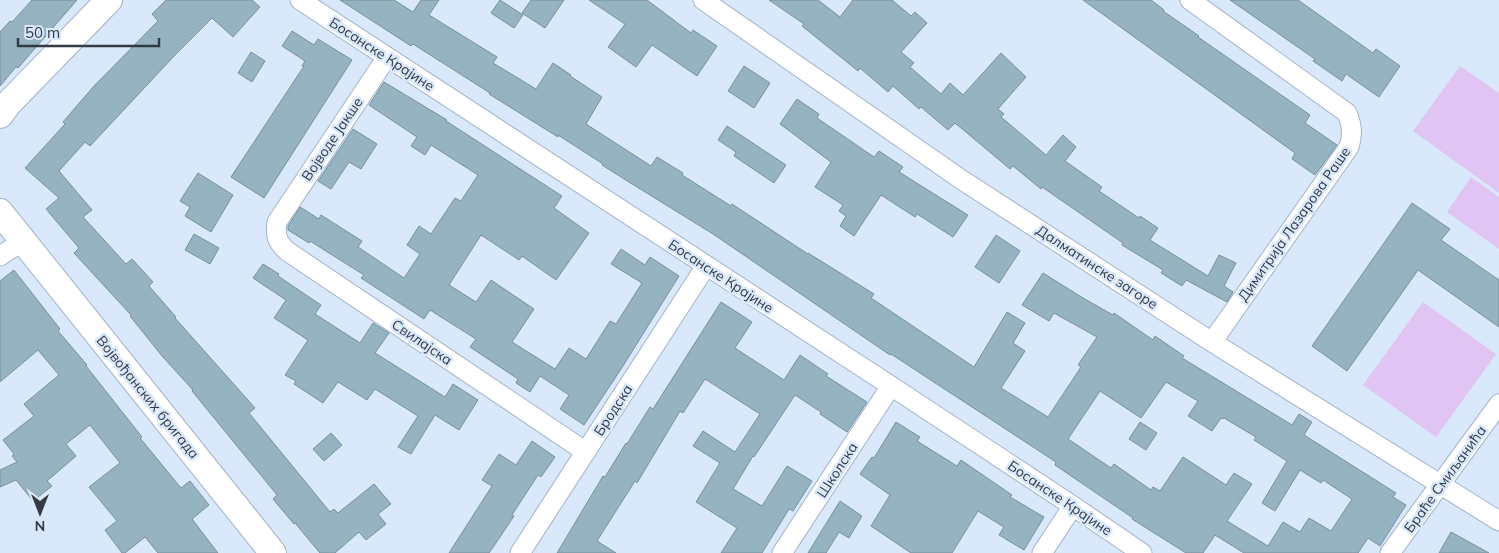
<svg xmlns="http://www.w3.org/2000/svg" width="1499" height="553" viewBox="0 0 1499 553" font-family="Mulish,sans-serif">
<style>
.green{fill:#e0c4f3}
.building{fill:#96b3c1;stroke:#76919f;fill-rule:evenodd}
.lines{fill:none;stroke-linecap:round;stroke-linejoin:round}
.street-casing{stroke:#a2b2c9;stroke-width:21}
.secondary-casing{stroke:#a2b2c9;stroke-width:28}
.street{stroke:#fff;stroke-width:19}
.secondary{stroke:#fff;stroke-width:26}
.labels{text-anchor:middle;stroke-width:5;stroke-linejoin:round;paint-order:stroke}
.street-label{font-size:14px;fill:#343a44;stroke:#dae8fb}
</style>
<rect width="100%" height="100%" fill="#dae8fb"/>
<g class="green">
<polygon points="1460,66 1499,93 1499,193 1413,131"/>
<polygon points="1471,177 1499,197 1499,249 1447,212"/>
<polygon points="1423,302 1496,354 1436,437 1363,385"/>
</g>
<g class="building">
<polygon points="32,0 77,0 18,68 16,67 0,86 0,32 10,21 12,22"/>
<polygon points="166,0 252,0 260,7 233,37 212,18 176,54 90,146 85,142 59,171 92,210 83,217 126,264 132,259 153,282 149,286 176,317 175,318 255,408 249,413 330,512 334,509 338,513 374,484 391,504 378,514 386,524 366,540 359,532 335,553 320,553 295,523 294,524 273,499 277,495 192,391 193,390 162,356 130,316 131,315 74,253 79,248 46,209 59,198 25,168 65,124 63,122 94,86 158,21 152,14"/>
<path d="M340,0H394L413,12L421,0H439L429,15L497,57L493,63L536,89L553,63L571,75L570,76L602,97L586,124L651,166L657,157L683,173L682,175L731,206L732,204L808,254V253L874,294L871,298L974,367L1007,312L1025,323L1013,343L1025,351L1001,388L1048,417L1081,367L1078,365L1097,337L1054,313L1049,321L1022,305L1043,273L1083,298L1113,315L1114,313L1153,340L1155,336L1184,356L1182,358L1292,425L1299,414L1312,422L1304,435L1396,493L1393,497L1406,505L1380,546L1368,538L1358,553H1244L1215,535L1203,553H1186L1132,519L1133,518L1055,465L1056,462L891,354L890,355L713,234L629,182L602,165L603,164L558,135V137L489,94L490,93L413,44L411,46ZM1166,382L1198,401L1188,416L1212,431L1221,418L1223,419L1224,418L1256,437L1254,440L1287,461L1262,503L1275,511L1300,470L1321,483L1323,480L1352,499L1331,531L1309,518L1300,532L1283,522L1268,546L1227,521L1252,484L1234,473L1226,485L1183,457L1160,491L1153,487L1151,490L1114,464L1111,468L1068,439L1100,391L1141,418Z"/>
<polygon points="500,0 523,15 514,28 491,13"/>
<polygon points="531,0 564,0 545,28 522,13"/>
<polygon points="589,0 647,0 691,33 693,30 717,46 697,76 652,45 636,67 608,47 625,24"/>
<polygon points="769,0 818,0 840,17 853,0 892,0 911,16 915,12 927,23 901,52 914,63 910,67 941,94 950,83 963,95 1001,53 1026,77 998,109 1004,114 1001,117 1046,155 1063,135 1076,147 1065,161 1102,187 1099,191 1139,218 1140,216 1158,228 1150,240 1208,276 1219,255 1236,263 1224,286 1233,292 1227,302 1186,280 1182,286 1161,273 1163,270 1122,245 1123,243 1042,187 1041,189 1013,166 1010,169 955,123 948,130 921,107 919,109 893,86 888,92 860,68 858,71 802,26 804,24"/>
<polygon points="1083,0 1151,0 1164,10 1163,11 1199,36 1198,37 1310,115 1305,123 1337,145 1315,175 1292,159 1295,153"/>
<polygon points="1230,0 1298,0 1373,53 1376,49 1400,66 1379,97 1346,74 1342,81 1313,61 1315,59"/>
<polygon points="292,31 314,45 318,39 352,60 264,198 231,177 304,66 302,66 305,61 282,46"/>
<polygon points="251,52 265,61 252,82 238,73"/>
<polygon points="744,66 770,83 754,108 728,91"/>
<polygon points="384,82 447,120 446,121 562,196 554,208 589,233 556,280 522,256 519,260 481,235 449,285 476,302 491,280 534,309 512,342 555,369 569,348 586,359 610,321 616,324 642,283 611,264 621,249 645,265 650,257 679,276 623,366 584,425 560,409 569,395 540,376 530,392 516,383 518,379 470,347 476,339 430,310 424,319 361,278 364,275 310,241 309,243 288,230 288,226 300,207 319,219 321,215 362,241 358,247 404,278 420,254 407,245 419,226 431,234 455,198 461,201 478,175 431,145 425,155 411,146 417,137 369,105"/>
<polygon points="797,99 819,114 817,118 874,157 879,151 903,167 899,172 968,215 953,237 917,214 915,217 881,195 854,236 840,226 846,216 839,211 843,205 815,187 831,162 780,124"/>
<polygon points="727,126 786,165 774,183 734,156 736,152 718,140"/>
<polygon points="353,129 377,144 361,169 349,162 331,189 318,181"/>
<polygon points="198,173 233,195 211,232 185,216 190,207 180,201"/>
<polygon points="1412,203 1450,229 1441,240 1499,280 1499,327 1418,270 1347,371 1312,346"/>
<polygon points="194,234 219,248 210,264 185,250"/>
<polygon points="996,235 1020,251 999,283 975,267"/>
<polygon points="263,264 279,274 278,276 321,305 315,314 360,343 373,323 389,333 375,353 391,363 445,397 453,384 478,400 459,430 435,415 411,454 398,447 418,416 375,389 367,400 338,382 323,403 294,384 296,381 285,375 308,340 274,318 286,300 253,278"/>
<polygon points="14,270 60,329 58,331 87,365 86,366 142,437 140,438 181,488 190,481 209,505 192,519 218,553 158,553 145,537 125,553 122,553 105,530 117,521 89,487 120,463 90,425 66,444 76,456 47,481 52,486 33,501 16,480 0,487 0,470 17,462 12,456 14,454 3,440 34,416 24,404 59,375 38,350 0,382 0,281"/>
<polygon points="721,302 752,322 735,348 784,380 800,355 828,374 826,376 867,402 847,432 820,414 821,412 795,395 754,457 753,456 733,489 762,506 787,466 812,481 793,511 789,509 762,553 721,553 737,528 696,502 720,463 693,446 703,431 735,452 760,414 705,379 683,413 680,411 637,483 635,481 597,541 616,553 557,553 603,476 605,477 626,443 627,444 650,407 653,409"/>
<polygon points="896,422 920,437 917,441 957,466 961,460 1012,495 1010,497 1044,517 1024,550 999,535 1004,527 978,511 952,553 911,553 871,526 890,495 860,474 872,457 874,458"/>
<polygon points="1140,422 1157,433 1146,450 1129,439"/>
<polygon points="331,433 342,445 324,461 313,449"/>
<polygon points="532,441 555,457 541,477 538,475 512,515 514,516 496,543 489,553 449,553 492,486 482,480 499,454 516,465"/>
<polygon points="840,501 862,516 849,538 839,532 826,553 808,553"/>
<polygon points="1451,532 1489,553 1439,553"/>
</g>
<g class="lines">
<defs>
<g id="street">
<polyline points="300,0 891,386 1073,506 1142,553"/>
<polyline points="703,0 962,180 1212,342 1499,521"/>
<path d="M1190,0L1347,113C1352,125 1353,134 1349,147L1212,342"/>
<path d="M387,57L277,222C275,235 277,242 287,251L586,452"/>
<polyline points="0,256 23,241"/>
<polyline points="520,553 706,266"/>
<polyline points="782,553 891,386"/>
<polyline points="1042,553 1073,506"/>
<polyline points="1390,553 1499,404"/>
</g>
<g id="secondary">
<polyline points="0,115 9,103 109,0"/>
<polyline points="0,212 273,553"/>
</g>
</defs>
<use href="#street" class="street-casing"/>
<use href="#secondary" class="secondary-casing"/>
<use href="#street" class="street"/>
<use href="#secondary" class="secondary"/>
</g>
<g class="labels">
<g class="street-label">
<text transform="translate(382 54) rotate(33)" y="5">Босанске Крајине</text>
<text transform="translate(332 139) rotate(-56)" y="5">Војводе Јакше</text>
<text transform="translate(1294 224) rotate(-55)" y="5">Димитрија Лазарова Раше</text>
<text transform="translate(1097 267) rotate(33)" y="5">Далматинске загоре</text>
<text transform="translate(721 276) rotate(33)" y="5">Босанске Крајине</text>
<text transform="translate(422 342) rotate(34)" y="5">Свилајска</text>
<text transform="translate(148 397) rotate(51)" y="5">Војвођанских бригада</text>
<text transform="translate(613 410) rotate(-57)" y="5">Бродска</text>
<text transform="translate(837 470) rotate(-57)" y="5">Школска</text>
<text transform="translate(1445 479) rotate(-54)" y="5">Браће Смиљанића</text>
<text transform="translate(1060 498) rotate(34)" y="5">Босанске Крајине</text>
</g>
</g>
<g transform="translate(40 513) rotate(180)" stroke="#dae8fb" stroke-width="4" paint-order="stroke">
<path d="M0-4L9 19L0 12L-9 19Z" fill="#343a44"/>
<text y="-8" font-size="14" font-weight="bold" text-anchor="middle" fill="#343a44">N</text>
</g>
<path d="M18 38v8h141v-8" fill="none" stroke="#343a44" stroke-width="2.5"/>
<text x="25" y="38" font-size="15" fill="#343a44" stroke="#dae8fb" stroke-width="4" paint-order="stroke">50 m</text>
</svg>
